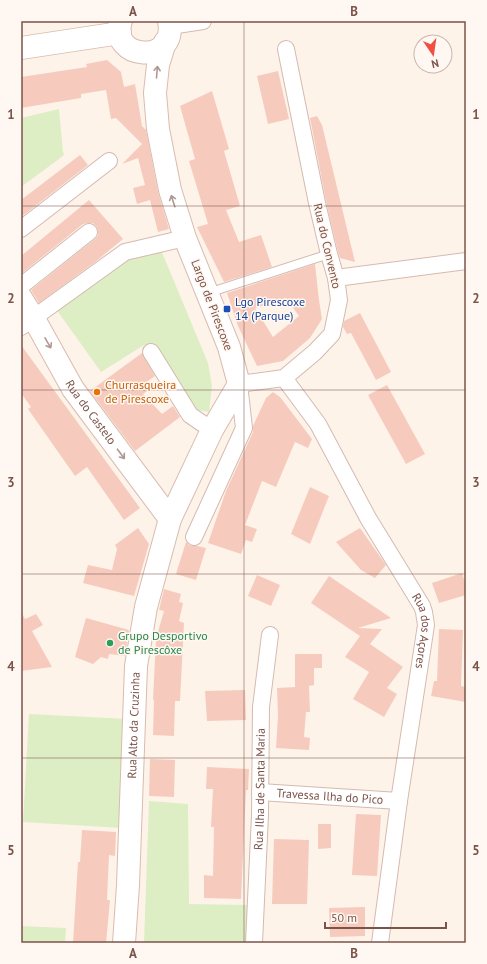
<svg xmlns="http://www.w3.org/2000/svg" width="487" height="964" viewBox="0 0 487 964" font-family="'PT Sans',sans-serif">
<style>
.green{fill:#ddeec5}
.building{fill:#f6cbbe;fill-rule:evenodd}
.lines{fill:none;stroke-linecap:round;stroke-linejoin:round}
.lane-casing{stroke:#d5bab0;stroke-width:10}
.street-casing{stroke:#d5bab0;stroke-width:18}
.secondary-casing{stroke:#dabbaf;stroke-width:24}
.lane{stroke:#fff;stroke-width:8}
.street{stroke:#fff;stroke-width:16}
.secondary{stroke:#fff;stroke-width:22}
.oneway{stroke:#b09892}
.grid{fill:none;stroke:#7c5349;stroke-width:1;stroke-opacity:0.55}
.transit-dot{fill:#1a4fb4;stroke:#fff7f1;stroke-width:1.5}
.food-dot{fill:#e8710a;stroke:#fff7f1;stroke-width:1.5}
.leisure-dot{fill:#2e9e5b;stroke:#fff7f1;stroke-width:1.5}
.labels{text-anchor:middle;stroke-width:3;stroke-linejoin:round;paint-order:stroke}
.street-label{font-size:12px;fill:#7c5349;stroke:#fff7f1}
.transit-label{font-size:12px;fill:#164399;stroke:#fff7f1;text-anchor:start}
.food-label{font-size:12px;fill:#c56008;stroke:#fff7f1;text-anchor:start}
.leisure-label{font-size:12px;fill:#27864d;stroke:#fff7f1;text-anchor:start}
.neatline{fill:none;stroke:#7c5349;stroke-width:1.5}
.grid-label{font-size:13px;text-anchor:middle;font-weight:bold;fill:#7c5349}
</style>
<rect width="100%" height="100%" fill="#fef3e9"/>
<g class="green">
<polygon points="59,109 63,152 64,154 63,156 21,187 21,118"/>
<polygon points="161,250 208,363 212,386 209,412 193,409 151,345 144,345 101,372 56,309 130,257"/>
<polygon points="29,714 128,719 121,828 23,822"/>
<polygon points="149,801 188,804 189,904 249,905 247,943 144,943"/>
<polygon points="21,926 66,928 65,943 21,943"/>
</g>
<g class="building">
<polygon points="107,60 121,72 124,87 135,84 142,126 146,130 158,192 169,229 158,232 150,200 137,204 133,188 145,185 138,158 122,164 142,144 116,118 111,119 106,90 81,94 81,98 21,108 21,77 87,67 86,64"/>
<polygon points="278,71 289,119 268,124 257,76"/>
<polygon points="212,91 229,149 224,151 240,206 226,210 239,242 261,235 272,267 224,282 197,227 208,224 189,161 195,159 180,106"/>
<polygon points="317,116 322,125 355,262 340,258 338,252 326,201 310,118"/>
<polygon points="80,155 88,165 21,217 21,200"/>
<polygon points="89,200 123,239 95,262 39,303 31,290 95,239 98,235 98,230 96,226 93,223 88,223 83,224 21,274 21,256"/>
<path d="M315,264L319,300L322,319L310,338L283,361L257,366L238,326L227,293ZM286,298L299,316L273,337L255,308Z"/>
<polygon points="360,313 391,372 376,380 351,333 347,334 343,327 344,321"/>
<polygon points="21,345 140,508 124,520 87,467 75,476 28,409 31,407 21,393"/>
<polygon points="142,353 155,376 145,383 150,389 143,394 162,414 173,406 180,417 135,451 90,391"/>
<polygon points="387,385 425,454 406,464 368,395"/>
<polygon points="273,392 280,397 312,439 308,448 295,442 276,487 262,481 245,525 257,529 252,542 246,540 241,554 208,543 226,491 253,432 253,426 266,398"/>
<polygon points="310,487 329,496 310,544 291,534"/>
<polygon points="138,528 149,544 134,596 83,583 88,565 112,570 117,549 115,545"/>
<polygon points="360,528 386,565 375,578 361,570 336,542"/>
<polygon points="186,542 190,546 197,546 206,548 196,580 176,574"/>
<polygon points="462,573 466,585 466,595 439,603 432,583"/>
<polygon points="257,575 280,585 271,606 248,596"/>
<polygon points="329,576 391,618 358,628 382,629 370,644 403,667 387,688 397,694 384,717 353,699 369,672 345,657 360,636 311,603"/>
<polygon points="164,589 181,594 179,602 183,603 179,621 184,623 180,701 175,701 174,736 153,735 154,700 153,700 156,639 164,611 159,610"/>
<polygon points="21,612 25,619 36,614 43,625 32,631 52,667 21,671"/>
<polygon points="86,618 129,630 125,656 109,654 108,659 101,657 93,664 75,657"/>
<polygon points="439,629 463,630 461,686 466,687 466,702 431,696 434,681 437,681"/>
<polygon points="295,654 322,654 322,668 314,668 314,685 309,686 310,712 306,712 304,737 310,738 309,750 276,748 278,716 277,688 295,687"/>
<polygon points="245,690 246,720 207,721 205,691"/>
<polygon points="150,759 175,760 174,797 149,796"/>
<polygon points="207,767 249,769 248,790 246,790 241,899 204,898 204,875 213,876 214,827 211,827 213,789 206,789"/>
<polygon points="356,814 381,815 377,876 352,875"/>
<polygon points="318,824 331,824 331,848 318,849"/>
<polygon points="82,830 116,832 115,856 109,855 107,900 110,900 106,943 73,943 78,862 80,862"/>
<polygon points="274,839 309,840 307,904 272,904"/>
<polygon points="365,907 365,936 330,937 329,908"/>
</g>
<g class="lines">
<defs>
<polyline id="lane" points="208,293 329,254"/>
<g id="street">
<polyline points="170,26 203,21"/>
<polyline points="21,229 109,161"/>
<polyline points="336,278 466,261"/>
<polyline points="21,286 89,232"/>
<polyline points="21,327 125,252 185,238"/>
<polyline points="151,352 190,415 212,430"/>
<path id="s1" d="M284,378L318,424L368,518L422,606L424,612L426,625L399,801L380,943"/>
<polyline points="194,537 244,428 239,384 284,378 315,352 332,334 339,300 336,278 329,254 317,203 286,49"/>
<path id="s2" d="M260,792L399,801"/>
<path id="s3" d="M254,943L260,815L261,707L270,635"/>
</g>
<g id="secondary">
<path d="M121,21C107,59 178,67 169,21"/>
<polyline points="21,48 120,33"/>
<path id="s4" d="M21,298L33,317L73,389L170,519"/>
<path id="s5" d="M124,943L128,885L136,666L146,607L170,519L212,430L239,384L229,347L185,238L170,190L158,129L155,93L158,65L165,42"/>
</g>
</defs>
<use href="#lane" class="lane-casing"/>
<use href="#street" class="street-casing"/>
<use href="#secondary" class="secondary-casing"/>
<use href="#lane" class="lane"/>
<use href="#street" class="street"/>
<use href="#secondary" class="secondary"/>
</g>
<defs><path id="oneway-shaft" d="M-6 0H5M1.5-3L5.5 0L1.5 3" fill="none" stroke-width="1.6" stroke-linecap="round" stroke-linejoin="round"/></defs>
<g class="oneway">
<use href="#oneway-shaft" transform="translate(157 72) rotate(-85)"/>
<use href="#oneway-shaft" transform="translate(173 201) rotate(-108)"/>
<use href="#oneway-shaft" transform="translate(48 343) rotate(60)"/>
<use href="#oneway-shaft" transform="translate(121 454) rotate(53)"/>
</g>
<path class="grid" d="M244,21V943M21,206H466M21,390H466M21,574H466M21,758H466"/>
<rect class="transit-dot" x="223" y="305" width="8" height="8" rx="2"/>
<circle class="food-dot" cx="97" cy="392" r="4"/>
<circle class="leisure-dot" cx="110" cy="643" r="4"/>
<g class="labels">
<g class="street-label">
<text transform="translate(327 246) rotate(77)" y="4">Rua do Convento</text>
<text transform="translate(212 305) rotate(69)" y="4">Largo de Pirescoxe</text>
<text dy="4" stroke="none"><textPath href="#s4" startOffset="134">Rua do Castelo</textPath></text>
<text dy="4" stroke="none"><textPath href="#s1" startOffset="292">Rua dos Açores</textPath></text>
<text dy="4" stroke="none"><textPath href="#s5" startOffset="218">Rua Alto da Cruzinha</textPath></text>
<text dy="4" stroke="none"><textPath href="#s3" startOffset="154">Rua Ilha de Santa Maria</textPath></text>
<text dy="4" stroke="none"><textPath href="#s2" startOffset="70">Travessa Ilha do Pico</textPath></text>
</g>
<g class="transit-label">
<text x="235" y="306">Lgo Pirescoxe<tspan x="235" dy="14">14 (Parque)</tspan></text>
</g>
<g class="food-label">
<text x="105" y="389">Churrasqueira<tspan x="105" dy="14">de Pirescoxe</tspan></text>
</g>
<g class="leisure-label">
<text x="118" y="640">Grupo Desportivo<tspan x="118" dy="14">de Pirescôxe</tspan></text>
</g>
</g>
<rect width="487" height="964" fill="none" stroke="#fff7f1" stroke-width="44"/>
<g transform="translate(433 54) rotate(167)"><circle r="19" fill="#fff7f1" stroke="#cbb5ae"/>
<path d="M0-3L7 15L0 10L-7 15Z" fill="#f14f45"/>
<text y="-6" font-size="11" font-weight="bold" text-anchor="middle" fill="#7c5349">N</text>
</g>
<path d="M325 922v6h121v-6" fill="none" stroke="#7c5349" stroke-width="2"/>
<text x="331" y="922" font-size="12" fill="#7c5349" stroke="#fff7f1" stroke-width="3" paint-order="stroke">50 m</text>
<rect x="22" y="22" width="443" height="920" class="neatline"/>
<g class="grid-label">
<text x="133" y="16">A</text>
<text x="354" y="16">B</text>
<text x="11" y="119">1</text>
<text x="476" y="119">1</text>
<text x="11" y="303">2</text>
<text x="476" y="303">2</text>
<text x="11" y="487">3</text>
<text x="476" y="487">3</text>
<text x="11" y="671">4</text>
<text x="476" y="671">4</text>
<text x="11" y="855">5</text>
<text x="476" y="855">5</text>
<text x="133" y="958">A</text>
<text x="354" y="958">B</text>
</g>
</svg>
